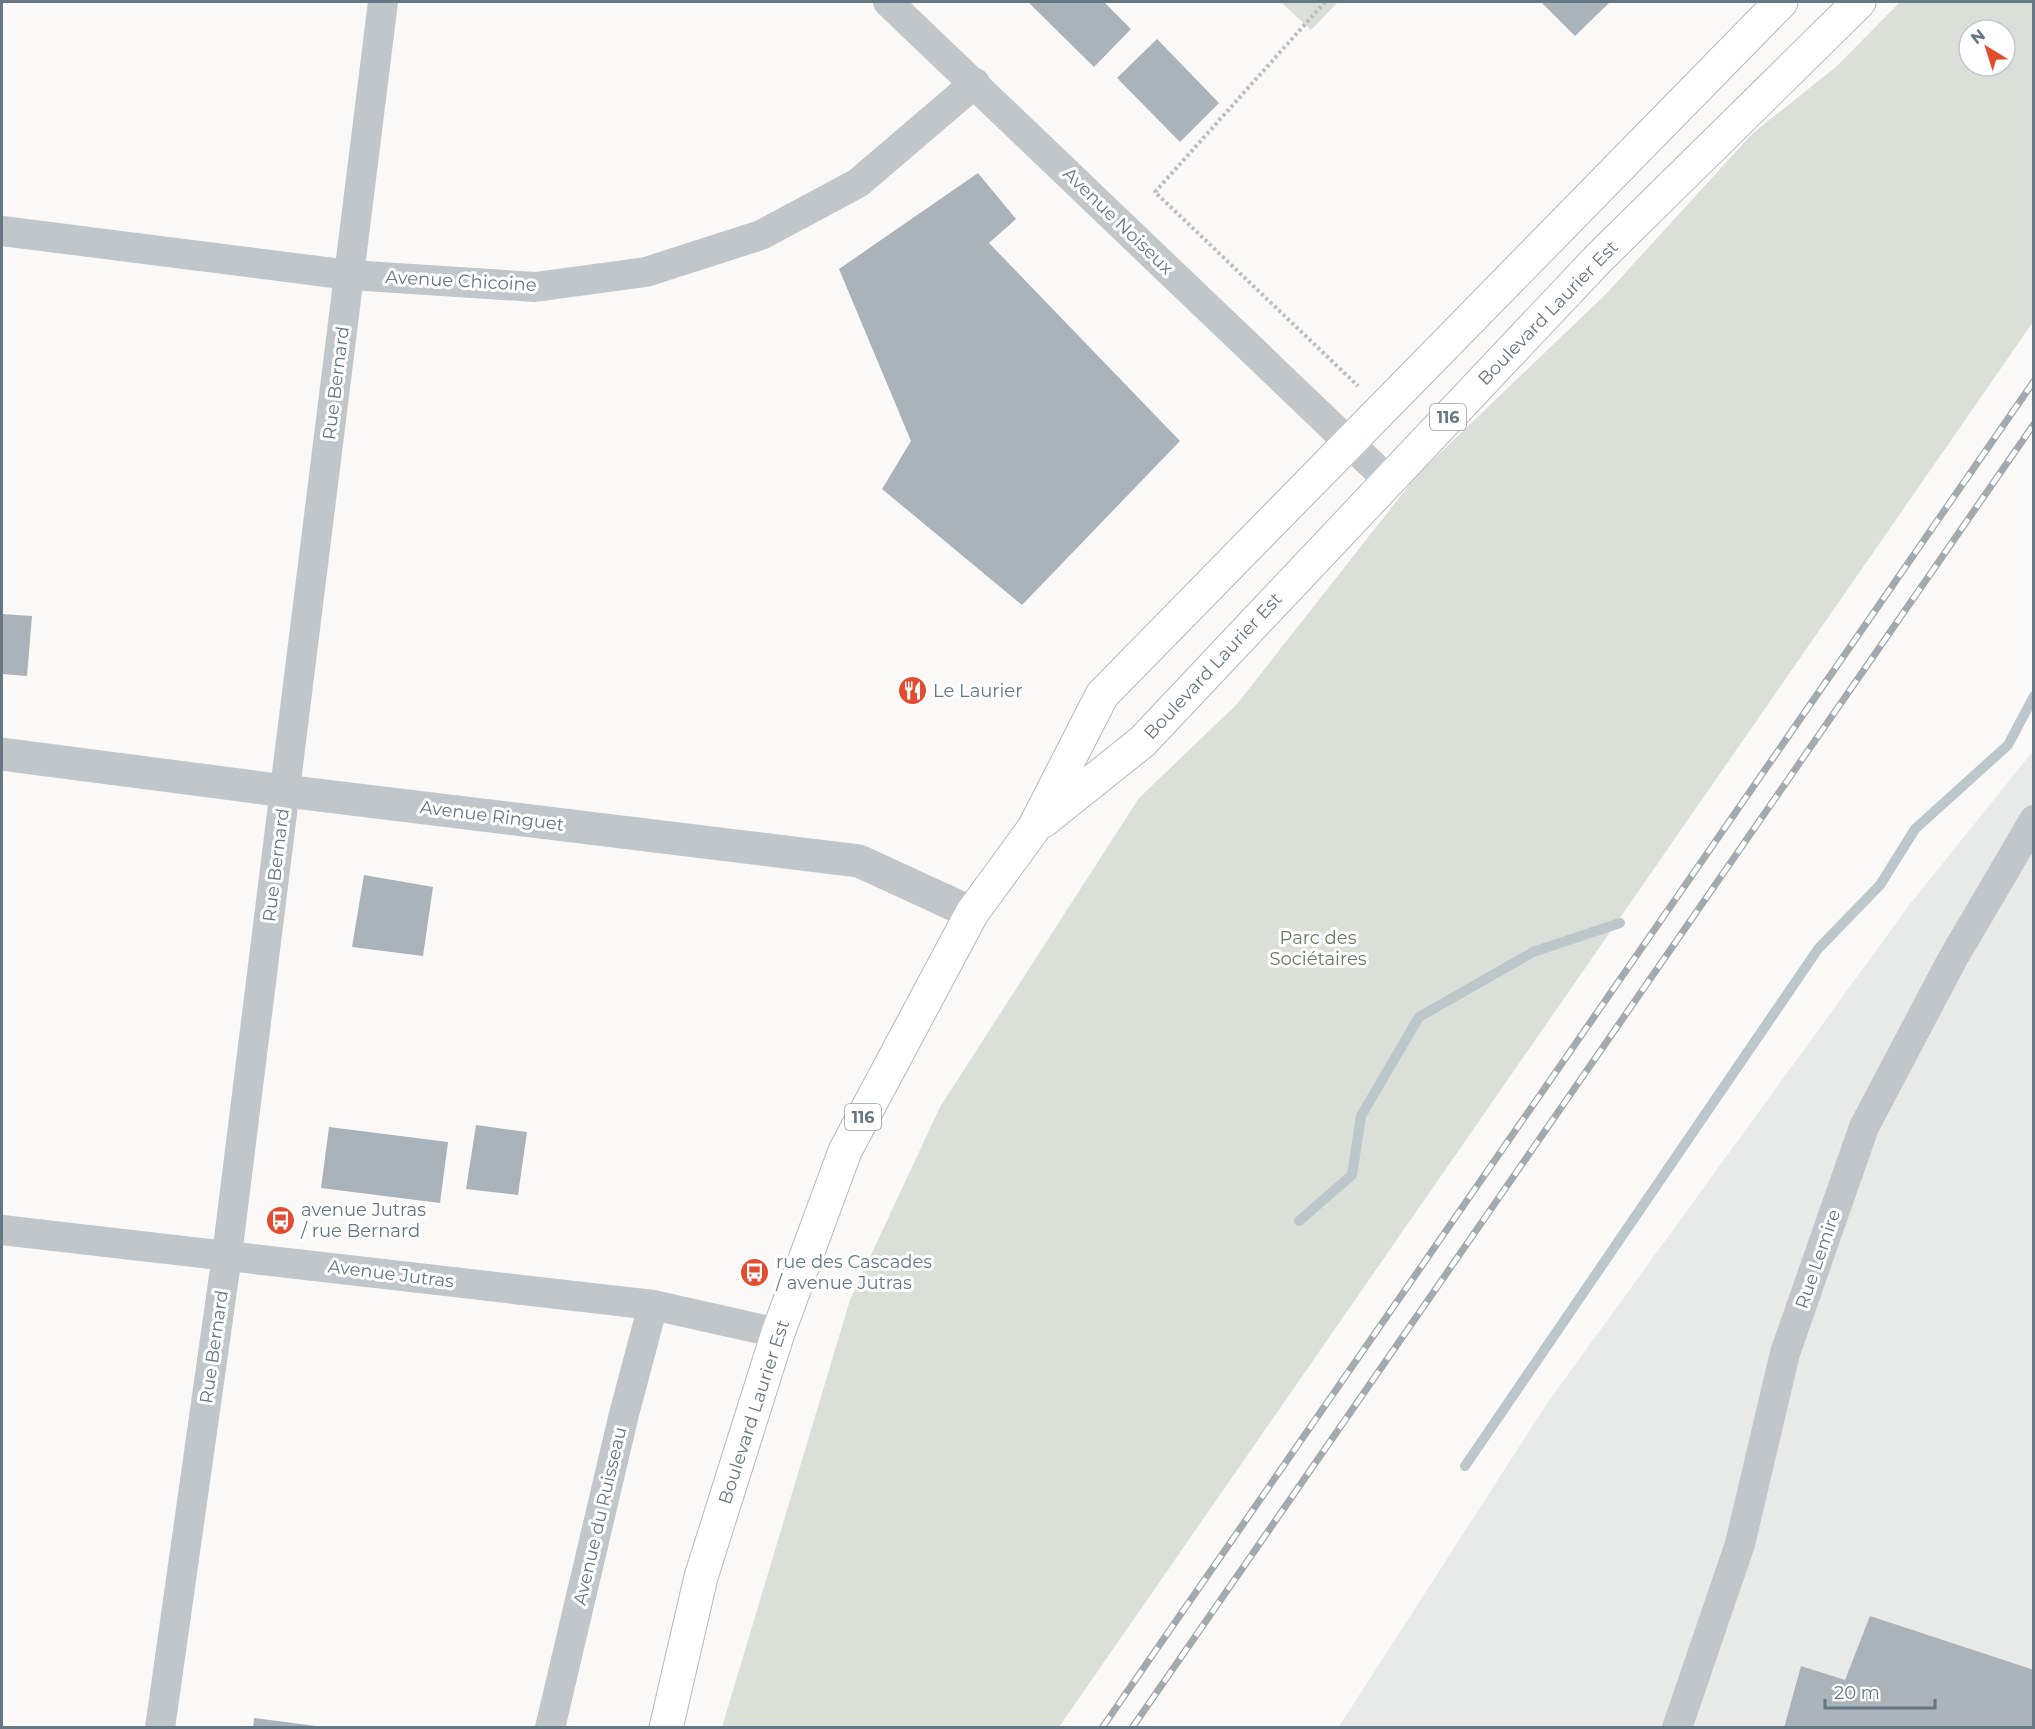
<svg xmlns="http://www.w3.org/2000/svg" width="2035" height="1729" viewBox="0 0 2035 1729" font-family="Montserrat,sans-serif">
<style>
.built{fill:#e8e9e9}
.green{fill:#dadfd7;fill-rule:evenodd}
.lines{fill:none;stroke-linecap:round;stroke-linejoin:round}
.stream{stroke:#bbc7cb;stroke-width:10}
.building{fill:#aab3b9}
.primary-casing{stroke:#b5babe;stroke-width:35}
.path{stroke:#bbbfc2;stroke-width:4;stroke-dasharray:3 3;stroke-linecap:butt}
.minor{stroke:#c1c6ca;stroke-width:30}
.tertiary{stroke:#c1c6ca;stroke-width:33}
.primary{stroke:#fff;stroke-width:33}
.rail-casing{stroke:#a2aaaf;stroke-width:7}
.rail{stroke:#fff;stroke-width:4.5;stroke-dasharray:14;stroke-linecap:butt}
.labels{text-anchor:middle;stroke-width:6;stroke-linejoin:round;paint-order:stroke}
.shield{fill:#fff;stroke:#93a0a8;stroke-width:1.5}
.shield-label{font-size:16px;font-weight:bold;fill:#657782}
.street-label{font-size:18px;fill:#657782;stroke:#fff}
.poi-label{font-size:18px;fill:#657782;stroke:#fff;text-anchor:start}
.park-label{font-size:18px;fill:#697a64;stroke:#fff}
</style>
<rect width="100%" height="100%" fill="#faf9f8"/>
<polygon class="built" points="2033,751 2033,1727 1338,1728 1548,1402 1910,904"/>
<g class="green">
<polygon points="1281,2 1338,2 1311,30"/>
<path d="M1900,2H2033V322L1059,1727H722L850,1300L940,1107L1139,798L1237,704L1417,475L1606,294L1752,134L1837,66ZM1969,30H2005V66H1969Z"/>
</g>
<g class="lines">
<g class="stream">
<polyline points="1299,1221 1352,1175 1361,1116 1419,1017 1533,952 1620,923"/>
<polyline points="1465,1466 1818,949 1880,885 1915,829 2008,745 2034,696"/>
</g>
</g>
<g class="building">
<polygon points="1028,2 1104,2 1131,29 1094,67"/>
<polygon points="1541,2 1610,2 1575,36"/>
<polygon points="1157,39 1219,103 1180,142 1117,78"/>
<polygon points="978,173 1016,219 989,243 1180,441 1022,605 882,489 911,441 839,269"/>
<polygon points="2,614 32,616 27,676 2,674"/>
<polygon points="364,875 433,887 423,956 352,947"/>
<polygon points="476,1125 527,1132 518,1195 466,1189"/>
<polygon points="329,1127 448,1142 440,1203 321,1188"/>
<polygon points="1870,1616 2034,1670 2034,1728 1784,1728 1801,1666 1845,1680"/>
<polygon points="254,1718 316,1726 316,1728 253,1728"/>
</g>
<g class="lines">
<defs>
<g id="primary">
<polyline points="1043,821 1142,742 1598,259 1859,2"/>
<polyline points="666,1728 701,1577 778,1333 845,1151 972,913 1034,828 1102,695 1781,2"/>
</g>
</defs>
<use href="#primary" class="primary-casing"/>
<polyline class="path" points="1325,2 1155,192 1358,386"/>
<g class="minor">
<polyline points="888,2 1388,480"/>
<polyline points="2,231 350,275 535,287 646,272 761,235 858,183 975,83"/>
<polyline points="2,1230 653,1305 778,1333"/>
<polyline points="160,1728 227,1255 383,2"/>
<polyline points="550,1728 624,1414 653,1305"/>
<polyline points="1677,1728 1740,1544 1785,1353 1864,1127 1952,960 2034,820"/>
</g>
<polyline class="tertiary" points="2,754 285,791 859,861 972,913"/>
<use href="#primary" class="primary"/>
<defs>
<g id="rail">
<polyline points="1102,1728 2034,381"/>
<polyline points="1132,1728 2034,424"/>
</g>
</defs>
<use href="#rail" class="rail-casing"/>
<use href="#rail" class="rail"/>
</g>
<defs>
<symbol id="restaurant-disc" viewBox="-11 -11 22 22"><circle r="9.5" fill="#e24d2f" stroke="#fff"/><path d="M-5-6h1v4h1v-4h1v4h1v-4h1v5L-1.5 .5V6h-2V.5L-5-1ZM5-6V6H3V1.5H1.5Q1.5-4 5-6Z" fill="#fff"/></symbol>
<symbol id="bus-disc" viewBox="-11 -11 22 22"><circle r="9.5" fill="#e24d2f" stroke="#fff"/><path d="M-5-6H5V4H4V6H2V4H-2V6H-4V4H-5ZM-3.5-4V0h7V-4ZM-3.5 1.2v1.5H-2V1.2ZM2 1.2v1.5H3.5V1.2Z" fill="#fff"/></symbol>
</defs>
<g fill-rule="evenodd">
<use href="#restaurant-disc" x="896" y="674" width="33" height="33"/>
<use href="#bus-disc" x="264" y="1204" width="33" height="33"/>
<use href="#bus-disc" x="738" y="1256" width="33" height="33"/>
</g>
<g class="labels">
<g class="shield">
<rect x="1430" y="404" width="36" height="26" rx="4.5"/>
<rect x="845" y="1104" width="36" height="26" rx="4.5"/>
</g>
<g class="shield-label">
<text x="1448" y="423">116</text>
<text x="863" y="1123">116</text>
</g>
<g class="street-label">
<text transform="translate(1118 221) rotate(44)" y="6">Avenue Noiseux</text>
<text transform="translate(461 281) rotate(3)" y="6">Avenue Chicoine</text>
<text transform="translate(1548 313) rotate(-46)" y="6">Boulevard Laurier Est</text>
<text transform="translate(336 383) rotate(-83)" y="6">Rue Bernard</text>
<text transform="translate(1213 666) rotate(-47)" y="6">Boulevard Laurier Est</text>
<text transform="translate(492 816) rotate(7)" y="6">Avenue Ringuet</text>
<text transform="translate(276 865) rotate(-83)" y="6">Rue Bernard</text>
<text transform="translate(1818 1259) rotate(-71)" y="6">Rue Lemire</text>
<text transform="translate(391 1274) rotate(7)" y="6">Avenue Jutras</text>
<text transform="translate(214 1347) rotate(-82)" y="6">Rue Bernard</text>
<text transform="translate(754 1412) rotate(-72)" y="6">Boulevard Laurier Est</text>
<text transform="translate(600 1516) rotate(-77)" y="6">Avenue du Ruisseau</text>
</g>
<g class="poi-label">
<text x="933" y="697">Le Laurier</text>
<text x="301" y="1216">avenue Jutras<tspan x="301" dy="21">/ rue Bernard</tspan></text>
<text x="776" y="1268">rue des Cascades<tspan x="776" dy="21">/ avenue Jutras</tspan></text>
</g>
<g class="park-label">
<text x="1318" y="944">Parc des<tspan x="1318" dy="21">Sociétaires</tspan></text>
</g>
</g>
<rect width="2035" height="1729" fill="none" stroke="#657782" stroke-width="6"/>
<g transform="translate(1987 48) rotate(322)"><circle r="28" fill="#ffffff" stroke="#c1c9cd" stroke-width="1.5"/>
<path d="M0-4.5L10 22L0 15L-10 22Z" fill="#e24d2f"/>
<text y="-9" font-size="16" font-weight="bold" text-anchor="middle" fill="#657782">N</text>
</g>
<path d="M1825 1699v9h110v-9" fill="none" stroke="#657782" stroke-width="3"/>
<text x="1834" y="1699" font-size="18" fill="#657782" stroke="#ffffff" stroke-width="4.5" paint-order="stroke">20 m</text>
</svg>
